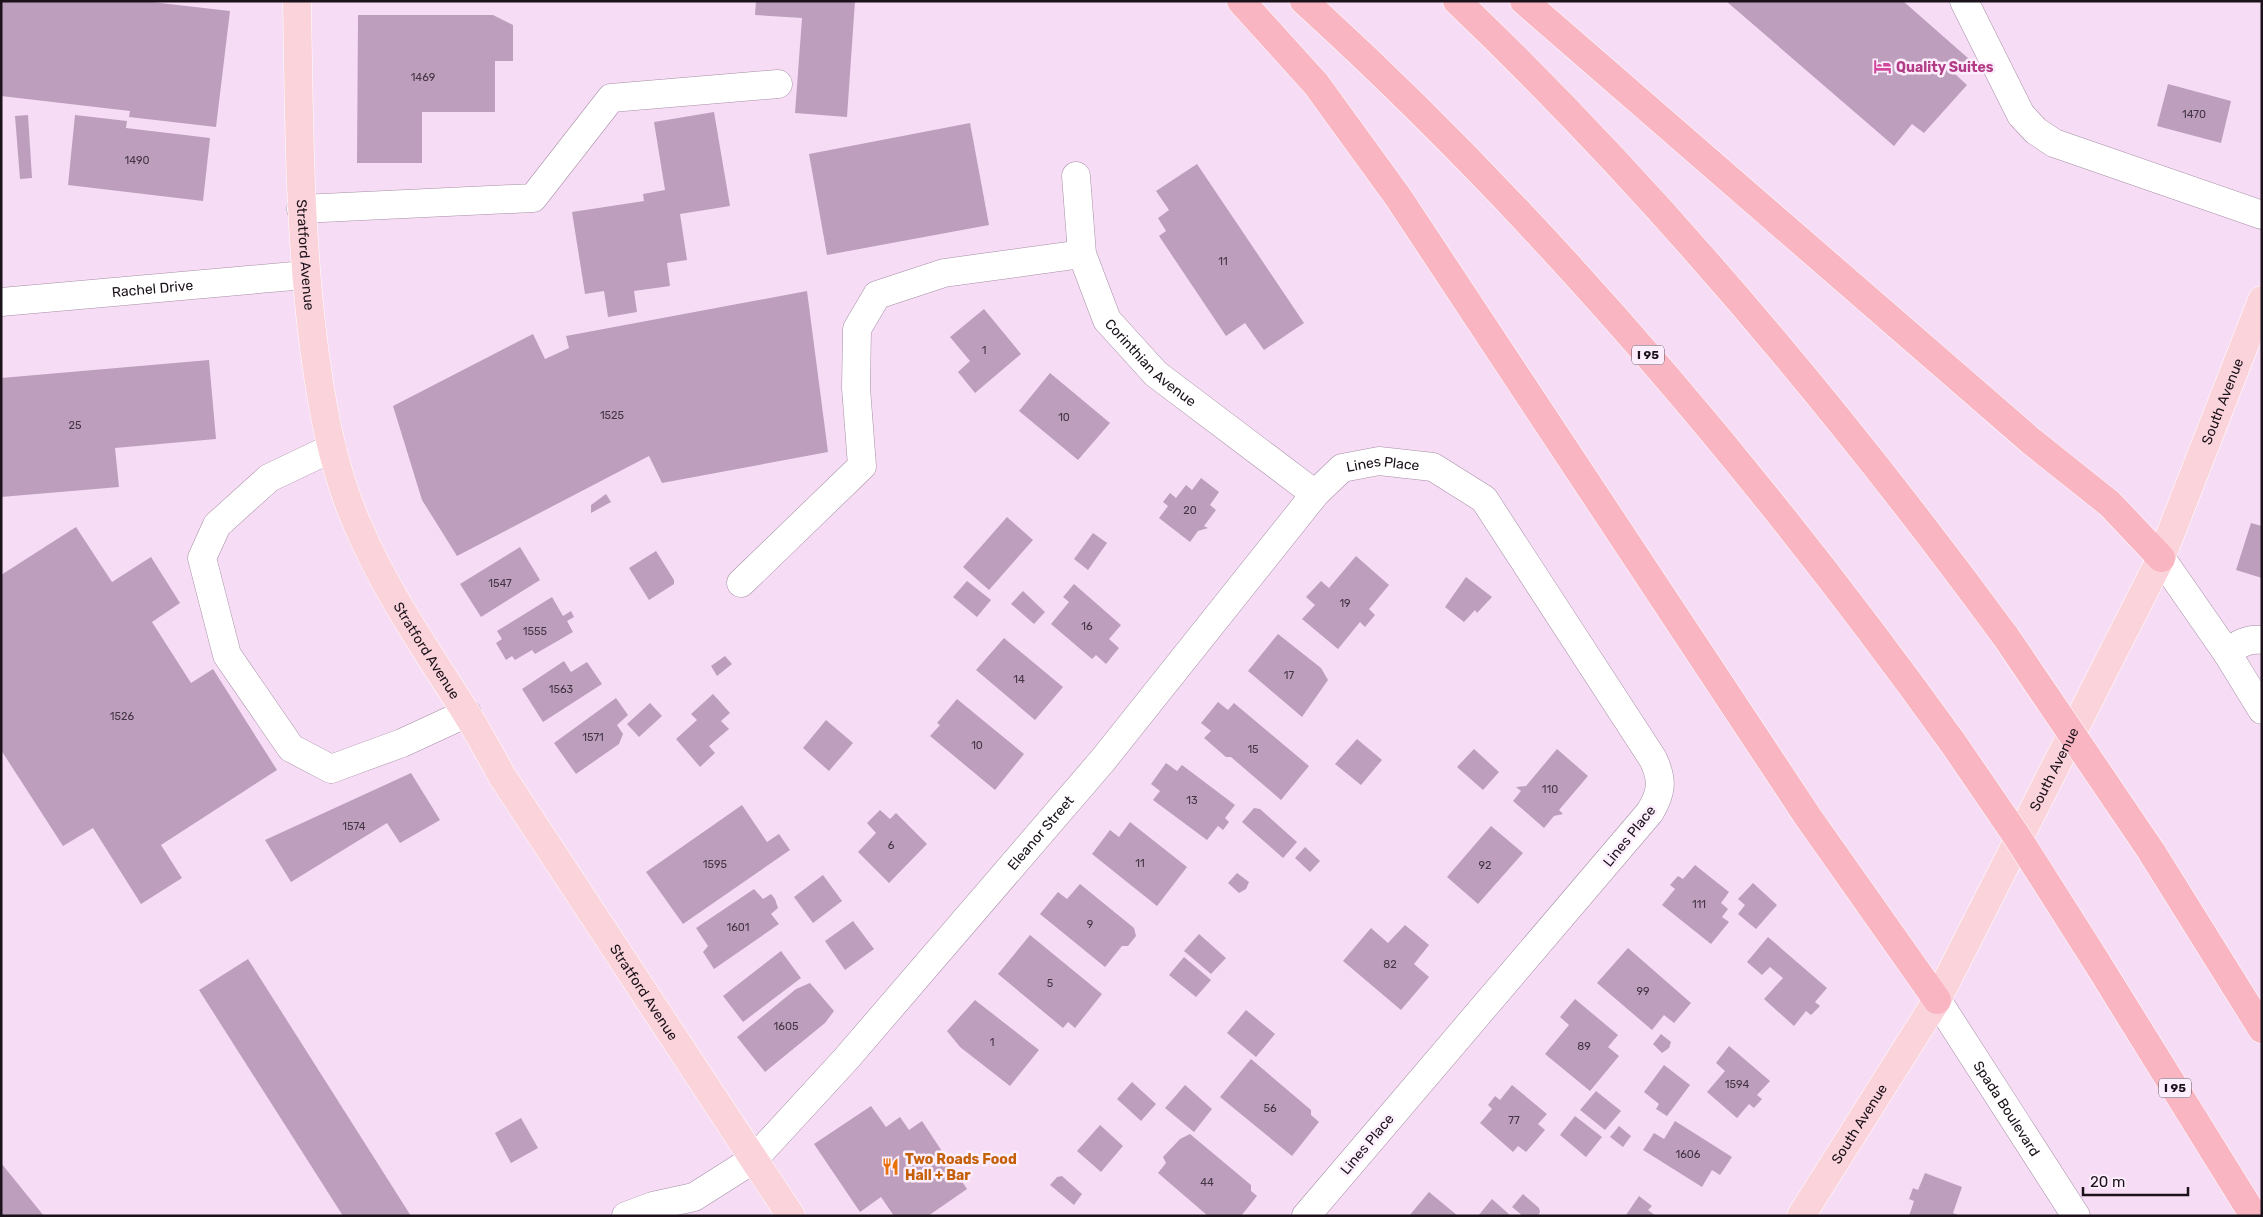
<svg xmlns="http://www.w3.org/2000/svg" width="2263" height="1217" viewBox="0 0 2263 1217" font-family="Rubik,sans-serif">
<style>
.building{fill:#bd9fbd}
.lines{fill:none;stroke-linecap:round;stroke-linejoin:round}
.minor-casing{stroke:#a68ea5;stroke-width:29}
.major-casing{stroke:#fff;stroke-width:29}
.highway-casing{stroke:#fff;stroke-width:29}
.minor{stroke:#fff;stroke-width:28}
.major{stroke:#fbd3da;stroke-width:28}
.highway{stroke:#f9b5c1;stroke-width:28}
.highway-bridge-casing{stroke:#fff;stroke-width:29;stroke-linecap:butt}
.highway-bridge{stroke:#f9b5c1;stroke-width:28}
.labels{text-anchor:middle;stroke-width:5;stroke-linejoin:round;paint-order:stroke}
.number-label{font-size:11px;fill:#443544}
.shield{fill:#fdeefd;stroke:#5f545f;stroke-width:1}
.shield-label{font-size:12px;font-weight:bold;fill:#1b121b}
.hotel-label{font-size:14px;font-weight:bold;fill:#b23c85;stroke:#fdeefd;text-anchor:start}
.street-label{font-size:14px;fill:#1b121b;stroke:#fdeefd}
.food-label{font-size:14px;font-weight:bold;fill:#c56008;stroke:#fdeefd;text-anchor:start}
</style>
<rect width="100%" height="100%" fill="#f6ddf5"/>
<g class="building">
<polygon points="1,1 143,1 230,11 216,127 129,117 130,111 1,96"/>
<polygon points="756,1 855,1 847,117 795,113 802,18 755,15"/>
<polygon points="1726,1 1903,1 1969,59 1955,74 1967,85 1924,133 1912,124 1894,146"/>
<polygon points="358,15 493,15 513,25 513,61 495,61 495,112 422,112 422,163 357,163"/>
<polygon points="2168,84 2231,101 2221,143 2157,126"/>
<polygon points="714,112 730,206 680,214 687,260 667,263 670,286 634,291 637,312 608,317 604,291 585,294 572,212 644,201 643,194 665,190 654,122"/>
<polygon points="28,115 32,178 20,179 15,116"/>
<polygon points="75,115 127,121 126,128 210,138 203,201 68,185"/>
<polygon points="970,123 989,225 827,255 809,154"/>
<polygon points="1197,164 1304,323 1264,350 1245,323 1226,336 1159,236 1166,231 1158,218 1169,210 1156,191"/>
<polygon points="807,291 828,452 662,483 649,456 457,556 422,500 393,406 533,334 545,359 569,348 566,336"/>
<polygon points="984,309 1021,354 975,393 958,372 970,361 950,337"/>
<polygon points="209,360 216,439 115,448 119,487 1,497 1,378"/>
<polygon points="1050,373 1110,423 1078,460 1019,411"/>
<polygon points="1201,478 1219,492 1210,505 1216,510 1204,526 1208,528 1198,531 1190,542 1159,518 1168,506 1163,502 1170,493 1176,498 1186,485 1192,490"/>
<polygon points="606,494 611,502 591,513 591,505"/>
<polygon points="1007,517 1033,540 989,590 963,567"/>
<polygon points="2251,523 2262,526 2262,578 2236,570"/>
<polygon points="76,527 112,582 151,557 180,603 152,622 191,683 213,669 277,770 161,845 182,878 141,904 93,828 63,846 1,750 1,575"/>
<polygon points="1093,533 1107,543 1088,570 1074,559"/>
<polygon points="520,547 540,580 481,617 460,584"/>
<polygon points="656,551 674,580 674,584 649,600 629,568"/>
<polygon points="1356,556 1389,585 1369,609 1375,615 1365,627 1360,622 1338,649 1302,619 1315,605 1306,597 1321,581 1329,588"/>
<polygon points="1466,577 1492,597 1477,613 1475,610 1464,622 1445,607"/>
<polygon points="967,581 991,600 977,617 953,597"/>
<polygon points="1074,584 1121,625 1109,639 1119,648 1106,664 1096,655 1092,659 1051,624 1069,602 1063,597"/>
<polygon points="1023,591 1045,612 1034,624 1011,604"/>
<polygon points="552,597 563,616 571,611 574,617 567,621 573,632 535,654 532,650 515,660 512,656 506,660 496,643 502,639 497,631"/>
<polygon points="1278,634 1321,668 1328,680 1302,717 1248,671"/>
<polygon points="1004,638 1063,687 1035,720 976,670"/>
<polygon points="725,656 732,664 717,676 711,666"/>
<polygon points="564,661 571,672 587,662 602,684 543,722 522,689"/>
<polygon points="713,694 730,713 721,721 729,729 709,746 715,753 700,767 676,739 697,720 691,714"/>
<polygon points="616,698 628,715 617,725 623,734 619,744 576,774 554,743"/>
<polygon points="957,699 1024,754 995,790 930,736 940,725 937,723"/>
<polygon points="1218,702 1228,710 1234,703 1309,766 1281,800 1231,757 1226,757 1204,738 1211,731 1201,723"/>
<polygon points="650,703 662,716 639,737 627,724"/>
<polygon points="826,720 853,743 829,771 803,748"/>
<polygon points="1357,739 1382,760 1361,785 1335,764"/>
<polygon points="1474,749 1499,772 1483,790 1457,767"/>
<polygon points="1557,749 1588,776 1559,810 1563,814 1554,816 1544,828 1513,801 1521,791 1516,787 1526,786"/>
<polygon points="1166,763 1177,771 1182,765 1235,805 1225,818 1229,822 1223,830 1218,826 1207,840 1153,800 1160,791 1151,784"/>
<polygon points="411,773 440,820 400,843 387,823 291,882 265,840"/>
<polygon points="742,805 767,842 779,834 790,850 683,924 646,872"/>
<polygon points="1254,808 1260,809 1297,842 1283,858 1242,822"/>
<polygon points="880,810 890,819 896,813 927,844 889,883 858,852 876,833 867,823"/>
<polygon points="1130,822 1187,867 1157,906 1092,854 1110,830 1119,837"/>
<polygon points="1491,826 1523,853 1478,904 1447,877"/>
<polygon points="1305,847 1320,861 1310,872 1295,858"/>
<polygon points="1695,865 1729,892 1721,903 1728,909 1722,917 1729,922 1711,944 1662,905 1675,889 1670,885 1678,876 1683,879"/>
<polygon points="1237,873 1249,882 1246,889 1239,893 1228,883"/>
<polygon points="823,875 842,901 813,923 794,897"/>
<polygon points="1753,883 1777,905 1756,929 1738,914 1745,905 1738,899"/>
<polygon points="1080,884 1134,928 1136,936 1128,946 1122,946 1105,967 1040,914 1058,892 1067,899"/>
<polygon points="754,889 763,899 771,894 775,899 778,908 771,914 779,924 714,969 703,952 708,946 696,928"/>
<polygon points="853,921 874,949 845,970 825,941"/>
<polygon points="1405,925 1429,945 1414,964 1429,977 1401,1010 1343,961 1371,928 1388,943"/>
<polygon points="1199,934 1226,958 1211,974 1184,951"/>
<polygon points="1030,935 1102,994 1075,1028 1068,1022 1063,1028 998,974"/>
<polygon points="1768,937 1827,988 1815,1002 1820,1006 1811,1015 1806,1011 1794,1026 1764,999 1783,978 1770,967 1762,975 1747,962"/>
<polygon points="1628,948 1691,1003 1674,1023 1664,1015 1652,1030 1597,983"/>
<polygon points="781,951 801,978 743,1022 723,996"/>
<polygon points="1184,957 1211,980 1196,997 1169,975"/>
<polygon points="248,959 411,1216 343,1216 199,990"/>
<polygon points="810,983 834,1011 825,1023 765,1072 737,1037 796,989"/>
<polygon points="1575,999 1618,1035 1608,1047 1619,1056 1590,1091 1545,1054 1569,1025 1560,1017"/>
<polygon points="975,1000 1039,1050 1010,1086 960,1047 947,1031"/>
<polygon points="1246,1010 1275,1034 1256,1057 1227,1033"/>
<polygon points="1661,1034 1671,1042 1669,1048 1662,1053 1653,1044"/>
<polygon points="1729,1046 1770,1081 1757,1095 1762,1099 1754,1108 1749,1104 1737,1118 1707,1092 1725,1071 1716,1063"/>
<polygon points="1251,1059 1311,1110 1311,1115 1319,1122 1292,1156 1220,1097"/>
<polygon points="1664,1065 1690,1085 1667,1116 1656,1109 1659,1104 1644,1092"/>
<polygon points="1132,1082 1156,1104 1141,1121 1117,1099"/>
<polygon points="1185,1085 1212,1109 1194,1132 1165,1108"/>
<polygon points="1512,1085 1547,1114 1538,1124 1545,1130 1526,1152 1518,1146 1513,1152 1480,1123 1492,1109 1488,1105 1495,1096 1500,1100"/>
<polygon points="1596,1091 1621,1111 1605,1130 1580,1110"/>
<polygon points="871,1106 886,1127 900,1117 909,1130 922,1121 967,1189 928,1216 894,1216 881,1197 860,1212 814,1144"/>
<polygon points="1575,1116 1602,1137 1586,1157 1560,1135"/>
<polygon points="521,1118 538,1148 511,1163 495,1133"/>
<polygon points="1675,1121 1732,1157 1720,1175 1712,1170 1702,1187 1643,1150 1654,1133 1664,1139"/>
<polygon points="1100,1125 1123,1146 1101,1172 1077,1151"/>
<polygon points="1619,1126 1631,1136 1623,1147 1610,1137"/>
<polygon points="1190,1134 1251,1185 1251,1191 1257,1196 1241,1216 1208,1216 1158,1173 1166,1163 1163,1157 1180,1139"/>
<polygon points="1,1163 44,1216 1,1216"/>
<polygon points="1925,1173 1962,1187 1953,1213 1960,1216 1909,1216 1914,1201 1909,1199 1913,1188 1918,1190"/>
<polygon points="1062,1176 1082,1194 1074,1205 1050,1185 1057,1177"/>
<polygon points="1429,1192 1458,1216 1409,1216"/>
<polygon points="1523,1194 1539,1208 1540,1212 1538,1216 1523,1216 1512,1207"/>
<polygon points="1639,1196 1652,1206 1648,1210 1656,1216 1626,1215"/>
<polygon points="1492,1199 1511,1216 1478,1216"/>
</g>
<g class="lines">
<defs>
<g id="minor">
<polyline points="1964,1 2021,115 2036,131 2054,143 2262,215"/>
<path id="s1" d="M1076,176L1082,254L1107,320L1156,374L1315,494"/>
<polyline points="301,209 533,198 611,98 778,84"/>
<path id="s2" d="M1,302L305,275"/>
<polyline points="332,448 269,478 217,525 202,558 227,655 291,748 331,769 402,743 467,713"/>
<polyline points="2161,558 2227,653 2262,710"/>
<polyline points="741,583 862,466 856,388 857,329 877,295 944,273 1082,254"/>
<path d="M2227,653C2237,644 2248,638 2262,640"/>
<path id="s3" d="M1937,1000L2076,1216"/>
<path id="s4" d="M626,1216L653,1206L694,1197L754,1159L846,1059L1103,760L1315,494L1342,468L1379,461L1433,467L1484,499L1653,759C1663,780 1662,792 1650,812L1306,1216"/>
</g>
<g id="major">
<path id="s5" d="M297,1C299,114 299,227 313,339C321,403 332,467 358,526C386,592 427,651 465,711C478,732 490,754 502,776L791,1216"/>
<path id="s6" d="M1801,1216L1937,1000L2161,558L2262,300"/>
</g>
<g id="highway">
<polyline points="1241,1 1316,84 1398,197 1808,817 1937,1000"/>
<path d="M1304,1C1548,223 1761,476 1953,743"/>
<path d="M1457,1C1660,195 1840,411 2006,637"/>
<polyline points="1524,1 2031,441 2110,504 2161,558"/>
<polyline points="2151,851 2262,1029"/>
<polyline points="2096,961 2254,1216"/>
</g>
</defs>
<use href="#minor" class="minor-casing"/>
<use href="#major" class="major-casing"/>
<use href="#highway" class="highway-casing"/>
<use href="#minor" class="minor"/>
<use href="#major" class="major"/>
<use href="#highway" class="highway"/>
<defs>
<g id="highway-bridge">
<polyline points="2006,637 2151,851"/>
<polyline points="1953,743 2016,835 2096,961"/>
</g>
</defs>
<use href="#highway-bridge" class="highway-bridge-casing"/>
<use href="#highway-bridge" class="highway-bridge"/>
</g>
<defs>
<symbol id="hotel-bare" viewBox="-9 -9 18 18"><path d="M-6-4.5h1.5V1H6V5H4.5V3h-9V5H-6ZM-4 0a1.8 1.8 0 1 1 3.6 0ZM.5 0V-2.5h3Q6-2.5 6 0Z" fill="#d1479c" stroke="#fdeefd" stroke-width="2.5" paint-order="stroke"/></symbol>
<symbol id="restaurant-bare" viewBox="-9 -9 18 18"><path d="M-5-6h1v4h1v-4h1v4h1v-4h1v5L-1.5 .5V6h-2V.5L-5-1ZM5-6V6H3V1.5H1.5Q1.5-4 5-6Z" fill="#e8710a" stroke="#fdeefd" stroke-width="2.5" paint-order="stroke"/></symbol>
</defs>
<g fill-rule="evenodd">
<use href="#hotel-bare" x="1870" y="54" width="25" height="25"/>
<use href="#restaurant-bare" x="878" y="1154" width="25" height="25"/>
</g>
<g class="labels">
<g class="number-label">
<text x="423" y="81">1469</text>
<text x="2194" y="118">1470</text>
<text x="137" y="164">1490</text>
<text x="1223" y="265">11</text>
<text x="984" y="354">1</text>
<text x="612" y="419">1525</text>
<text x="1064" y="421">10</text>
<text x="75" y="429">25</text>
<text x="1190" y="514">20</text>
<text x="500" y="587">1547</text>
<text x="1345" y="607">19</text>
<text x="1087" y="630">16</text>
<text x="535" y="635">1555</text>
<text x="1289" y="679">17</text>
<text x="1019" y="683">14</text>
<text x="561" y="693">1563</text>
<text x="122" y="720">1526</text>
<text x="593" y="741">1571</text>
<text x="977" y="749">10</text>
<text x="1253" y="753">15</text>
<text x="1550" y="793">110</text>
<text x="1192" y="804">13</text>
<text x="354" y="830">1574</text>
<text x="891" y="849">6</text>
<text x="1140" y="867">11</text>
<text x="715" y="868">1595</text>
<text x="1485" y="869">92</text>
<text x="1699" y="908">111</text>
<text x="1090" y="928">9</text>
<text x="738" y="931">1601</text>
<text x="1390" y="968">82</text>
<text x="1050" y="987">5</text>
<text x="1643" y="995">99</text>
<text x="786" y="1030">1605</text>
<text x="992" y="1046">1</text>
<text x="1584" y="1050">89</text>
<text x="1737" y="1088">1594</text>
<text x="1270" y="1112">56</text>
<text x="1514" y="1124">77</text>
<text x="1688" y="1158">1606</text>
<text x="1207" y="1186">44</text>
</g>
<g class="shield">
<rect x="1632" y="345.5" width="32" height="19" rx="4"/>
<rect x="2159" y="1078.5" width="32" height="19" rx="4"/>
</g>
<g class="shield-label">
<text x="1648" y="359">I 95</text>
<text x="2175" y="1092">I 95</text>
</g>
<g class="hotel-label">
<text x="1896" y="72">Quality Suites</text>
</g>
<g class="street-label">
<text dy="5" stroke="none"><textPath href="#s5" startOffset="254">Stratford Avenue</textPath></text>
<text dy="5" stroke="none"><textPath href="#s2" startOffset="152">Rachel Drive</textPath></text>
<text dy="5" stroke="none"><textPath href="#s1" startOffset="210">Corinthian Avenue</textPath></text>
<text dy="5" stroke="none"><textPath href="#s6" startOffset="919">South Avenue</textPath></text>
<text dy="5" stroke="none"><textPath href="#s4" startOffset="1091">Lines Place</textPath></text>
<text dy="5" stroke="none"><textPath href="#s5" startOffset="674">Stratford Avenue</textPath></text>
<text dy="5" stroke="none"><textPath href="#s6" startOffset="514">South Avenue</textPath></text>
<text dy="5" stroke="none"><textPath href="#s4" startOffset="576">Eleanor Street</textPath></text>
<text transform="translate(1629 836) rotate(-51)" y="5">Lines Place</text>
<text dy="5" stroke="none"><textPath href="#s5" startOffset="1079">Stratford Avenue</textPath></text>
<text dy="5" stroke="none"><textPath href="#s3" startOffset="129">Spada Boulevard</textPath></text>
<text dy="5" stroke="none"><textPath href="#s6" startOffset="109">South Avenue</textPath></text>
<text transform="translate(1367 1144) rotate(-50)" y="5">Lines Place</text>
</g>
<g class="food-label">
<text x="905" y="1164">Two Roads Food<tspan x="905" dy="16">Hall + Bar</tspan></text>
</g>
</g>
<rect width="2263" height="1217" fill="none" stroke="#1b121b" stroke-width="5"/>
<path d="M2083 1187v8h105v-8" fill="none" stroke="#1b121b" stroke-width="2.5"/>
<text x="2090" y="1187" font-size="15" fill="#1b121b" stroke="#fdeefd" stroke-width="4" paint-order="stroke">20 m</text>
</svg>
